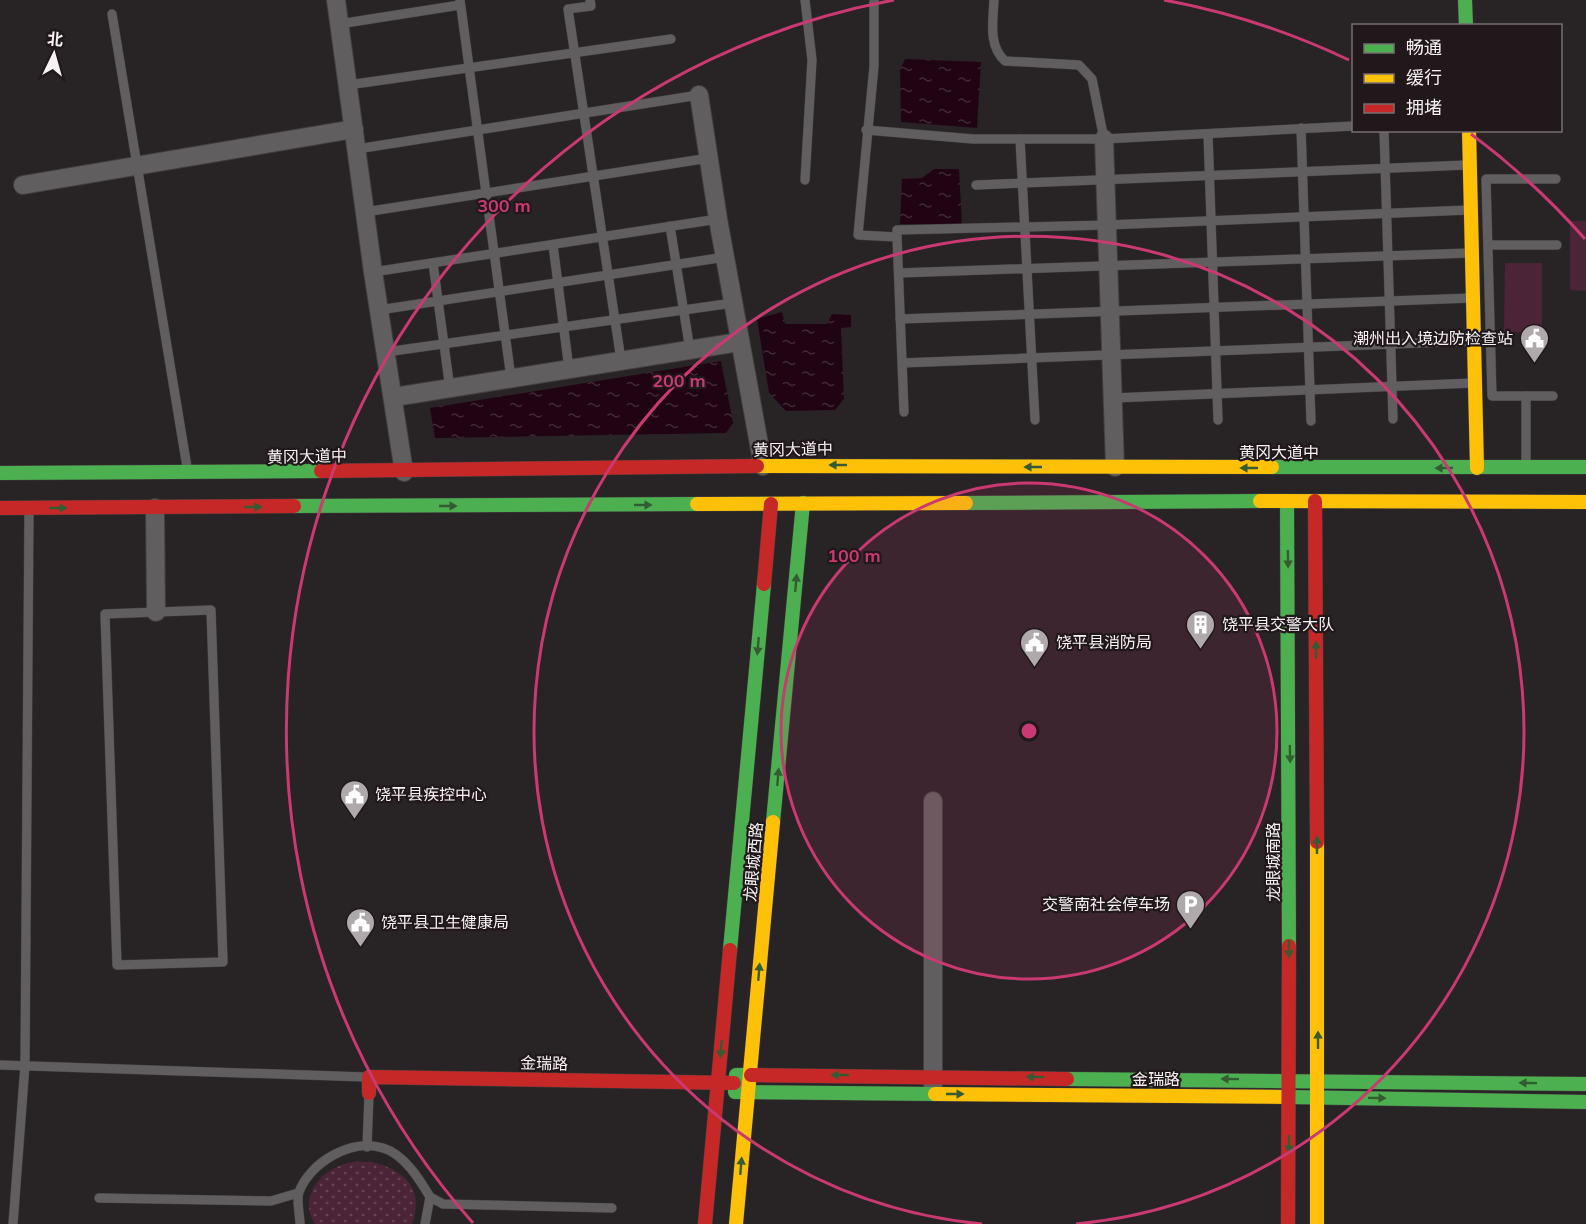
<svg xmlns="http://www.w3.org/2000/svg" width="1586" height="1224" viewBox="0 0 1586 1224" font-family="Mulish,'Noto Sans SC',sans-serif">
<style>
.grass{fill:url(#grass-dots)}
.pitch{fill:#4b2537}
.water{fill:url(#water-ripples)}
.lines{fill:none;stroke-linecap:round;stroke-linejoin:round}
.lane-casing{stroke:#433e3f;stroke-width:10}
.street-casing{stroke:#433e3f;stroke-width:20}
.fast-casing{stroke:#433e3f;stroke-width:15}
.slow-casing{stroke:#433e3f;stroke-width:15}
.jam-casing{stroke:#433e3f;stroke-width:15}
.lane{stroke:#615e5f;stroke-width:9}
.street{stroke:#615e5f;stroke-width:18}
.fast{stroke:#4caf50;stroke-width:14}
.slow{stroke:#ffc107;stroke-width:14}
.jam{stroke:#c62828;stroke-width:14}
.oneway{fill:#345c33}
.ring{fill:none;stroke:#ca3972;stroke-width:3}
.labels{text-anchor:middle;stroke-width:4.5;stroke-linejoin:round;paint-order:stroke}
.poi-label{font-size:16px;fill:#f7f1f3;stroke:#20181b;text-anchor:start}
.street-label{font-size:16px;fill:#f7f1f3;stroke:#20181b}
.centre{fill:#ca3972;stroke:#20181b;stroke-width:3}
.ring-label{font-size:18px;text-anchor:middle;font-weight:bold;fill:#ca3972;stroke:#20181b;stroke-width:4.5;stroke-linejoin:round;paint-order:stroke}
</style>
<defs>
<pattern id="grass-dots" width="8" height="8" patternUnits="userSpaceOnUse" patternTransform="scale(1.5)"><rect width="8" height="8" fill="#4b2537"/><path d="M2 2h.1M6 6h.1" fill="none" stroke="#664554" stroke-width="1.8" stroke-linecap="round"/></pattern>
<pattern id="water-ripples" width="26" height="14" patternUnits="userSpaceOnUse" patternTransform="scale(1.5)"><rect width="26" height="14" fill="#210413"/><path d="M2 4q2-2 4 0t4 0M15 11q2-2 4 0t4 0" fill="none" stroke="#422936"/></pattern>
</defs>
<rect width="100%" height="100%" fill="#282325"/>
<path class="grass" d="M372,1162C405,1170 425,1189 412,1224H315C298,1197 320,1170 348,1163C355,1161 365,1162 372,1162Z"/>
<g class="pitch">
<polygon points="1570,221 1586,221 1586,291 1570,290"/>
<polygon points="1505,263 1542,263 1542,333 1504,332"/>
</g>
<g class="water">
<polygon points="905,59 981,62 977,128 901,122 900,70"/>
<polygon points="934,169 959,169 962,225 900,224 902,179 922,178"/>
<polygon points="782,312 785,324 827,324 832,314 851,315 851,327 841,328 844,399 835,410 786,411 769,393 757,319"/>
<polygon points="721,361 733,423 726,433 435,438 430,408"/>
</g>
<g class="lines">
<defs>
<g id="lane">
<polyline points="460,0 511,378"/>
<polyline points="590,0 591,6 568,9 621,360"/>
<polyline points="874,0 874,66 858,235 897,237 904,412"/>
<path d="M994,0C993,21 988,46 1005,61L1079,65L1092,79L1104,139"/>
<polyline points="112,14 187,467"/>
<polyline points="339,24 460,5"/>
<polyline points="348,85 671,39"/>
<polyline points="1301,128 1311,421"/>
<polyline points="866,130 973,139 1104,139 1354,126"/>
<polyline points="1384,130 1393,419"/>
<polyline points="1208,134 1218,420"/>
<polyline points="1020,139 1035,420"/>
<polyline points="357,149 699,95"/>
<polyline points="805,180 812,60 805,0"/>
<polyline points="976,185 1467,165"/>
<polyline points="365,212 709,158"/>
<polyline points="670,226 690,350"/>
<polyline points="897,237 897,230 1107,225 1468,210"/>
<polyline points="553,245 569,369"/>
<polyline points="1488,245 1557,245"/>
<polyline points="433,263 450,389"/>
<polyline points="373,272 718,219"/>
<polyline points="899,273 1470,253"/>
<polyline points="379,310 725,257"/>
<polyline points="900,319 1471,298"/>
<polyline points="386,352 733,303"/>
<polyline points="902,363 1472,341"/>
<polyline points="1526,396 1526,463"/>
<polyline points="1553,396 1492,396 1486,179 1556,179"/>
<polyline points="1113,398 1473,383"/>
<polygon points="211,610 223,962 117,965 105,614"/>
<polyline points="0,1065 366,1077"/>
<polyline points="367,1147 369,1095"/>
<polyline points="430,1197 443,1204 612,1208"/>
<polyline points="99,1198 271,1201 298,1193"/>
<polyline points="13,1224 25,1065 29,510"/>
<path d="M300,1224C300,1215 296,1200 299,1192C310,1162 352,1138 383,1148C404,1154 420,1180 430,1197L425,1224"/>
</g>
<g id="street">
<polyline points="336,0 373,272 404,472"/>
<polyline points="699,95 718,219 763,466"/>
<polyline points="1104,139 1115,467"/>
<polyline points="23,185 354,129"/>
<polyline points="394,397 739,342"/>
<polyline points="155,508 156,612"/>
<polyline points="933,1086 933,801"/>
</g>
<g id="fast">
<polyline points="1465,0 1466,26"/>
<polyline points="1272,467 1586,467"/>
<polyline points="0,473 321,471"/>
<polyline points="1287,501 1289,946"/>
<polyline points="966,503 1260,501"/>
<polyline points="294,506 697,504"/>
<polyline points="773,822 803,503"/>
<polyline points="730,950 764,584"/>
<polyline points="751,1075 736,1075 735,1092 935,1094"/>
<polyline points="1067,1079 1586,1084"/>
<polyline points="1288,1097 1586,1102"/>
</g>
<g id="slow">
<polyline points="1469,130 1477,468"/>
<polyline points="757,466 1272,467"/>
<polyline points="1260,501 1586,502"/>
<polyline points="697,504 966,503"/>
<polyline points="935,1094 1288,1097"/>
<polyline points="736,1224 773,822"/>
<polyline points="1317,1224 1317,842"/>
</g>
<g id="jam">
<polyline points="321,471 757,466"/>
<polyline points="1315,501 1317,842"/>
<polyline points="0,508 294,506"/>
<polyline points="764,584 771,504"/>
<polyline points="751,1075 1067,1079"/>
<polyline points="369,1093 369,1077 734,1083"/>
<polyline points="705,1224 730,950"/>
<polyline points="1288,1224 1289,946"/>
</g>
</defs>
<use href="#lane" class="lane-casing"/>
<use href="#street" class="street-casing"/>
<use href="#fast" class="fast-casing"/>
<use href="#slow" class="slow-casing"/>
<use href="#jam" class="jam-casing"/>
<use href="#lane" class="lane"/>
<use href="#street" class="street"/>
<use href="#fast" class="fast"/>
<use href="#slow" class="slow"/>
<use href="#jam" class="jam"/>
</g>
<defs><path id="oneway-solid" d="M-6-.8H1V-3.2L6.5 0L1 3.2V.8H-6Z" transform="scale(1.5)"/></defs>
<g class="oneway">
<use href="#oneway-solid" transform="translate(838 465) rotate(-180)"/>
<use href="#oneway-solid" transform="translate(1033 467) rotate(-180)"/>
<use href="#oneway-solid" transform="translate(1249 468) rotate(-180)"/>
<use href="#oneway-solid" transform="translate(1444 468) rotate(179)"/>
<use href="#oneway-solid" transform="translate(643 505)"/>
<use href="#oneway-solid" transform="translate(448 506)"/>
<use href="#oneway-solid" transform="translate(253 507)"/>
<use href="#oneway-solid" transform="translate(58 508)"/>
<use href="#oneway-solid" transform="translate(1288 559) rotate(89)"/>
<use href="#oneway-solid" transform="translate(796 583) rotate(-85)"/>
<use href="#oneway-solid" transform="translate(758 646) rotate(95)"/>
<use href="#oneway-solid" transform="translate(1316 650) rotate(-90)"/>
<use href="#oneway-solid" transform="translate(1290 754) rotate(89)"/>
<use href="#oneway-solid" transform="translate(778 777) rotate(-85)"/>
<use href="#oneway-solid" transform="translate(1317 845) rotate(-90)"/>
<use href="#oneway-solid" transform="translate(1289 949) rotate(90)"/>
<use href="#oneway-solid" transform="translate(759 972) rotate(-85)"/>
<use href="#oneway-solid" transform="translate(1318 1040) rotate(-90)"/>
<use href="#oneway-solid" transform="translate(721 1049) rotate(95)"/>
<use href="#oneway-solid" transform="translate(840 1075) rotate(-180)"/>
<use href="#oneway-solid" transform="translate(1035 1077) rotate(-179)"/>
<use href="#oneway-solid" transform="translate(1230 1079) rotate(-179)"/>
<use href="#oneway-solid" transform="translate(1528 1083) rotate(-179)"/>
<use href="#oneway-solid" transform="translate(955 1094)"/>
<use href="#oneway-solid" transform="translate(1377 1098) rotate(1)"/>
<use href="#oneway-solid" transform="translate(1289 1144) rotate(90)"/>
<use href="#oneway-solid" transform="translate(741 1166) rotate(-85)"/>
</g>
<circle cx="1029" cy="731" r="248" fill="#ca3972" fill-opacity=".12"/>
<g class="ring">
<circle cx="1029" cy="731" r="248"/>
<path d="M982 1224A495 495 0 1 1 1076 1224"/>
<path d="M473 1223A743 743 0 0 1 894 0M1164 0A743 743 0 0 1 1349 60M1471 134A743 743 0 0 1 1585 239"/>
</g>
<defs>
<symbol id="civic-pin" viewBox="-11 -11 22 30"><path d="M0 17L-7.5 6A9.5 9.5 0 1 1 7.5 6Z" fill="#afa9ab" stroke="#20181b"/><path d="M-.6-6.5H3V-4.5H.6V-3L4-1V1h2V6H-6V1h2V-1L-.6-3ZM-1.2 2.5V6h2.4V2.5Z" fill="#fff"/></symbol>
<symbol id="building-pin" viewBox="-11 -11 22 30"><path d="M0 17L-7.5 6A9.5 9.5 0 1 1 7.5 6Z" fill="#afa9ab" stroke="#20181b"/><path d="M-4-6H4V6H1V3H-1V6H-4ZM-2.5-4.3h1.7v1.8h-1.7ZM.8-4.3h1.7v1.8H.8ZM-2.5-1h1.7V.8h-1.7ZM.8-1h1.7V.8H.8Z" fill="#fff"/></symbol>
<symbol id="parking-pin" viewBox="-11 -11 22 30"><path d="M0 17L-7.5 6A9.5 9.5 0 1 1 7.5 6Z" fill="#afa9ab" stroke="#20181b"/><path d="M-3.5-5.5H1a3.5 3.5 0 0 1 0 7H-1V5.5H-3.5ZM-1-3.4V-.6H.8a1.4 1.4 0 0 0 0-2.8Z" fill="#fff"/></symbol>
</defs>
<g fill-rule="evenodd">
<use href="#civic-pin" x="1518" y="322" width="33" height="45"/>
<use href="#building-pin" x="1184" y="608" width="33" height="45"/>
<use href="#civic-pin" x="1018" y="626" width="33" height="45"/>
<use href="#civic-pin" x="338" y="778" width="33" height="45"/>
<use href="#parking-pin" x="1174" y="888" width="33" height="45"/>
<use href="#civic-pin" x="344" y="906" width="33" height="45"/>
</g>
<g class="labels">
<g class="poi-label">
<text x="1513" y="344" text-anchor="end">潮州出入境边防检查站</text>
<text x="1222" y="630">饶平县交警大队</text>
<text x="1056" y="648">饶平县消防局</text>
<text x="375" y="800">饶平县疾控中心</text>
<text x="1170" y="910" text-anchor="end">交警南社会停车场</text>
<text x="381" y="928">饶平县卫生健康局</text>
</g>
<g class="street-label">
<text transform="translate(793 449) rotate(-1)" y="6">黄冈大道中</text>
<text x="1279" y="458">黄冈大道中</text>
<text transform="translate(307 456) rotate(-1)" y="6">黄冈大道中</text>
<text transform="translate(753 862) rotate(-85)" y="6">龙眼城西路</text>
<text transform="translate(1273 862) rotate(-90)" y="6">龙眼城南路</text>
<text transform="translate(544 1063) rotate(1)" y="6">金瑞路</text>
<text x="1156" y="1085">金瑞路</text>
</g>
</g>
<circle cx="1029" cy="731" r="9" class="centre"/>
<g class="ring-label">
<text x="504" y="212">300 m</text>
<text x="679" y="387">200 m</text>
<text x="854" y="562">100 m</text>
</g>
<rect x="1352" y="24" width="210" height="108" fill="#20181b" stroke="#766f71" stroke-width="1.5"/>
<rect x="1364" y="44" width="30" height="9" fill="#4caf50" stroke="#766f71" stroke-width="1.5"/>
<text x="1406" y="54" font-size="18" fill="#f7f1f3">畅通</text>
<rect x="1364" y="74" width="30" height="9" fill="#ffc107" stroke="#766f71" stroke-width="1.5"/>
<text x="1406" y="84" font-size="18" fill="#f7f1f3">缓行</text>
<rect x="1364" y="104" width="30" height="9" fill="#c62828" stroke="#766f71" stroke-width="1.5"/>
<text x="1406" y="114" font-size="18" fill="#f7f1f3">拥堵</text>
<g transform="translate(54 54) rotate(5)" stroke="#20181b" stroke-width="4.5" paint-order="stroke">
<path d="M0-4.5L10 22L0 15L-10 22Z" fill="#f7f1f3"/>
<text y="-9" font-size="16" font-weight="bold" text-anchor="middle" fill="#f7f1f3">北</text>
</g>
</svg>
